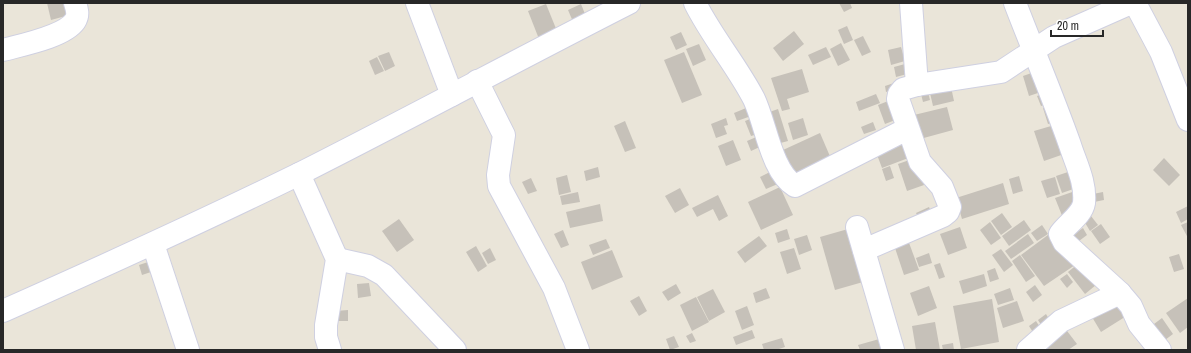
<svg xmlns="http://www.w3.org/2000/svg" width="1191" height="353" viewBox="0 0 1191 353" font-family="'Archivo Narrow',sans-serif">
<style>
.building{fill:#c6c1b9}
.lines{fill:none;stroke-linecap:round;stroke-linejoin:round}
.minor-casing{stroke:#cfd0e1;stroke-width:24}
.minor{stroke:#fff;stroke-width:22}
</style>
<rect width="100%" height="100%" fill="#eae5d9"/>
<g class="building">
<polygon points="47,3 70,3 73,14 51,20"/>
<polygon points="839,3 850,3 852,8 844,12"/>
<polygon points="546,4 557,31 539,39 528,11"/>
<polygon points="581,4 587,19 574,24 568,10"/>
<polygon points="847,26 853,40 844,44 838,30"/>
<polygon points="794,31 804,44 783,61 773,48"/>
<polygon points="681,32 687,45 676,50 670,37"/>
<polygon points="863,36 871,52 862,56 854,40"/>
<polygon points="841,43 850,60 838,66 830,49"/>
<polygon points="699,44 706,60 693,66 686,49"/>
<polygon points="826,47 831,57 813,65 808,55"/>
<polygon points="901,47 905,61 891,65 888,50"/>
<polygon points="389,52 395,66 385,71 378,56"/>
<polygon points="684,52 702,95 682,103 664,60"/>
<polygon points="377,57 384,71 375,75 369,61"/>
<polygon points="905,64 907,74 896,77 894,67"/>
<polygon points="802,69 809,92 787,99 790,109 782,111 771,78"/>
<polygon points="1040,70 1047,90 1029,96 1023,76"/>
<polygon points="894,83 896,89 886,92 885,86"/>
<polygon points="951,87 954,101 933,106 930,93"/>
<polygon points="928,92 930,100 923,102 921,94"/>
<polygon points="1047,92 1051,103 1041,106 1037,96"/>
<polygon points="876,94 880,103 859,111 856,102"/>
<polygon points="896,98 903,117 885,124 878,105"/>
<polygon points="1054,105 1059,121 1048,124 1043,108"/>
<polygon points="751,106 754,115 737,121 734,113"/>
<polygon points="947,107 953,130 920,139 914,115"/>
<polygon points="778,109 788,141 773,145 764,114"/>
<polygon points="755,117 761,133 751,136 745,121"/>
<polygon points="726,118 728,125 724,126 727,134 716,138 711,124"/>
<polygon points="803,118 808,135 793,140 788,123"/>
<polygon points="625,121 636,148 625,152 614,126"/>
<polygon points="873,122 876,130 864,134 861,127"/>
<polygon points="1058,124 1067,153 1044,161 1034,131"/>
<polygon points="820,133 832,161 795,178 783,150"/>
<polygon points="761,135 764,145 751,151 747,141"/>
<polygon points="733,140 741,160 726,166 718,146"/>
<polygon points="906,141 911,157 882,168 876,152"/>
<polygon points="915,158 924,185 907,191 898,164"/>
<polygon points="1164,158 1180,175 1169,186 1153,170"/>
<polygon points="890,166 894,178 886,181 882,169"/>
<polygon points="598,167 600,177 586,181 584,171"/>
<polygon points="774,170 780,183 766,189 760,177"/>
<polygon points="1074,170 1079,187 1062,193 1056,176"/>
<polygon points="567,175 571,192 559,195 556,178"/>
<polygon points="1019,176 1023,191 1013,194 1009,179"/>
<polygon points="1055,177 1060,194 1047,198 1041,181"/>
<polygon points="531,178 537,191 528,194 522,182"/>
<polygon points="1003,183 1009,204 962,219 956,198"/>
<polygon points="780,187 793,215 761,230 748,202"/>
<polygon points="680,188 689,205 675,213 665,196"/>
<polygon points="1078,190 1081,202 1063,218 1055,198"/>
<polygon points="578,192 580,202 562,205 560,196"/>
<polygon points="1103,192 1104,200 1089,203 1088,195"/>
<polygon points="718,195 728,216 719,221 713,209 697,217 692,208"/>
<polygon points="600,204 603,221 570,228 566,212"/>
<polygon points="1188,206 1188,219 1181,223 1176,212"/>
<polygon points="929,207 933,217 921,223 916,213"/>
<polygon points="1002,213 1012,227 1001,235 991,221"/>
<polygon points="1091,216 1098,225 1090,231 1084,221"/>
<polygon points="399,219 414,240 397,252 382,231"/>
<polygon points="1024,220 1031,230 1009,246 1002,236"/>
<polygon points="990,222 1001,238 991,245 980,230"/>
<polygon points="1188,222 1188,238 1181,225"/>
<polygon points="1101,224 1110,237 1100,244 1091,231"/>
<polygon points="1042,225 1048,234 1037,241 1031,233"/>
<polygon points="855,227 870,280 835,290 820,237"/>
<polygon points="960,227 967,248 948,255 940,234"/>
<polygon points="1083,228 1087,235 1075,244 1070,237"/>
<polygon points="787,229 790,239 778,243 775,233"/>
<polygon points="563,230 569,245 561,248 554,234"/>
<polygon points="1052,232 1075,265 1044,286 1021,255"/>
<polygon points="1028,234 1034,243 1011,259 1005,251"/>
<polygon points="807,235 812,250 799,255 794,239"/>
<polygon points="759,236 767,246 745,263 737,252"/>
<polygon points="606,239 610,248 593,255 589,245"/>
<polygon points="908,240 919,270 904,275 894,245"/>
<polygon points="476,246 487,266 478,272 466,252"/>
<polygon points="490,248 496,260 488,264 482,253"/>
<polygon points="794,248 801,269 787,274 780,252"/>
<polygon points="1001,249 1013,265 1004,272 992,255"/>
<polygon points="612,250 623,277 592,290 581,262"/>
<polygon points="929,253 932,263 919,267 916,258"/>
<polygon points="1179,254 1184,269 1174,272 1169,257"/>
<polygon points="1020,255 1035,276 1026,282 1012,261"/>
<polygon points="151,261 154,271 142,275 139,265"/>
<polygon points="940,263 945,277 939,279 934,265"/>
<polygon points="1079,263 1096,285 1085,294 1068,272"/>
<polygon points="995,268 999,279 990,282 987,271"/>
<polygon points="984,274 987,286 963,294 959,281"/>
<polygon points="1067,274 1073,282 1067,288 1060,279"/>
<polygon points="369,283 371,296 358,298 357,284"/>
<polygon points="676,284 681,293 668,301 662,292"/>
<polygon points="1035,285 1042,295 1033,302 1026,292"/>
<polygon points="929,286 937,308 918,316 910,293"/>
<polygon points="766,288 770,298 756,303 753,293"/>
<polygon points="1010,288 1014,300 998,305 994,294"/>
<polygon points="713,289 725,312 709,321 697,297"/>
<polygon points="639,296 647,311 639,316 630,301"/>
<polygon points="696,297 709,322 692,331 680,305"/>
<polygon points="1188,298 1188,327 1180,333 1166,313"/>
<polygon points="992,299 999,342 961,349 953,306"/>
<polygon points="1017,301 1024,321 1003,328 997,308"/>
<polygon points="1119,301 1128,315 1101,332 1092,317"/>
<polygon points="747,306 754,325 742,330 735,311"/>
<polygon points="348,310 348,321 336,321 336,311"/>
<polygon points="1046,314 1053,326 1045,331 1038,320"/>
<polygon points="1162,318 1173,334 1161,343 1150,327"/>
<polygon points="1036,321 1043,332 1036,337 1029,326"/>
<polygon points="935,322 940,350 916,350 912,326"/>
<polygon points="1064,327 1077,344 1068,350 1046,350 1041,344"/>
<polygon points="752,330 755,338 736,345 733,337"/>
<polygon points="692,333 696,341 690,343 686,336"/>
<polygon points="674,336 679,347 670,350 666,339"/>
<polygon points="890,336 893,350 860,350 858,345"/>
<polygon points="782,338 785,347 776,350 764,350 762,344"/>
<polygon points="953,343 954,350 943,350 942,345"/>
</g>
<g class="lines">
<defs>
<g id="minor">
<polyline points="417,3 452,95"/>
<path d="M695,3C712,37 737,66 754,99C766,124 771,171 795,186L907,129"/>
<polyline points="911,3 917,85"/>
<path d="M1015,3C1033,50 1053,97 1070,145C1076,164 1086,182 1084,203C1082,215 1067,224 1060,234L1064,242L1120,293L1131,306L1139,324L1160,350"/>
<polyline points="1135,3 1161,52 1188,120"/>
<path d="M3,50C21,45 64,37 75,21C79,15 77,9 75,3"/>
<polyline points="477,81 504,135 498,175 499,186 554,288 578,350"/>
<polyline points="299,174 337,259 326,325 326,337 330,350"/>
<polyline points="857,227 893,350"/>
<polyline points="153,244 188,350"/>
<polyline points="864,250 943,216 948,212 950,207 942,187 920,162 898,99 899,94 903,89 917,85 1001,72 1054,37 1131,3"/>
<polyline points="337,259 368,266 384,275 455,350"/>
<path d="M3,311C102,267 201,222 299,174C410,118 519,59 629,3"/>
<polyline points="1028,350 1061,321 1120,293"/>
</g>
</defs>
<use href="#minor" class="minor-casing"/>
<use href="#minor" class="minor"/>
</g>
<rect width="1191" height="353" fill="none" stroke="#282828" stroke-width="8"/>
<path d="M1051 30v6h52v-6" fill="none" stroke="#282828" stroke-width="2"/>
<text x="1057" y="30" font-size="12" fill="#282828" stroke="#ffffff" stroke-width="3" paint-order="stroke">20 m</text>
</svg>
